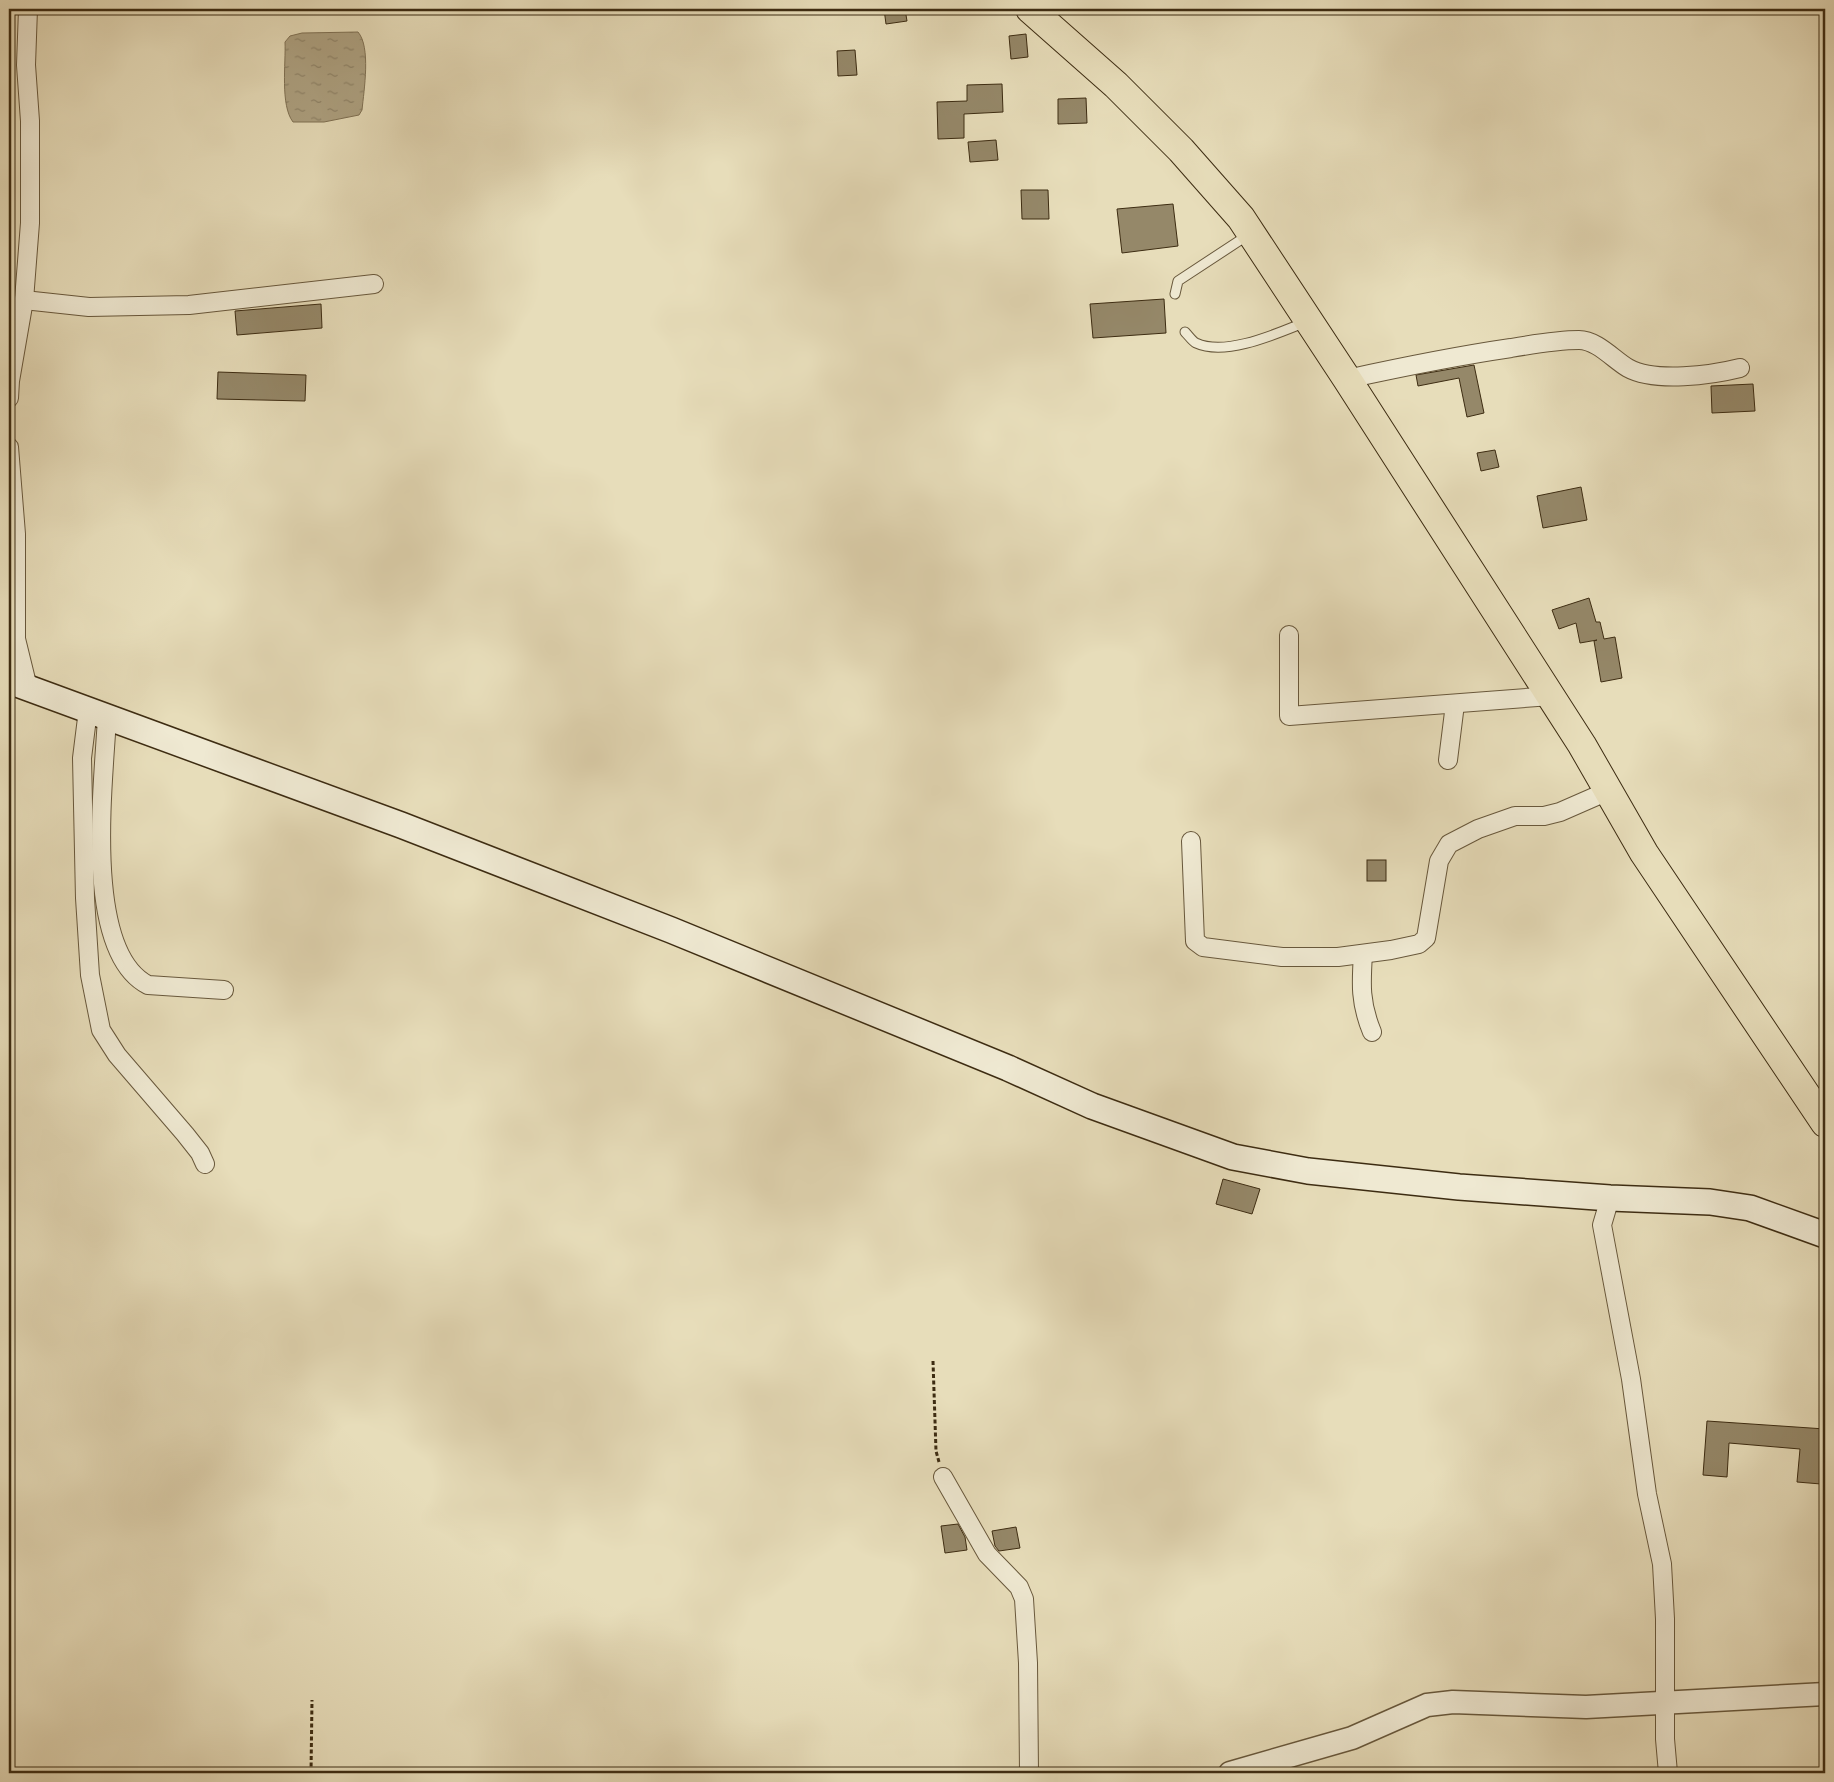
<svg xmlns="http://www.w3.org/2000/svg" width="1834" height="1782" viewBox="0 0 1834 1782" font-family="'EB Garamond',serif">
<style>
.water{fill:url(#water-ripples);stroke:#807255}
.building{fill:#958869;stroke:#3d2c12}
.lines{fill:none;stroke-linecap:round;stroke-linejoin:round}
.service-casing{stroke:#68583c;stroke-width:11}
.minor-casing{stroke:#68583c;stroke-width:20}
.tertiary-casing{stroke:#68583c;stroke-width:25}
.secondary-casing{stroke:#3d2c12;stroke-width:28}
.primary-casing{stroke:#3d2c12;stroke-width:30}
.path{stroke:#3d2c12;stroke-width:3;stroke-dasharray:4 2.5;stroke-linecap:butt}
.service{stroke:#efe9d2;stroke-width:9}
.minor{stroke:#efe9d2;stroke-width:18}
.tertiary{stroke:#efe9d2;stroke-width:22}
.secondary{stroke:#efe9d2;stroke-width:25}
.primary{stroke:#e7ddba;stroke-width:28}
</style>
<defs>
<pattern id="water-ripples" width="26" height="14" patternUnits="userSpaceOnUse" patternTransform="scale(1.25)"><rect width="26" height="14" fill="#ada181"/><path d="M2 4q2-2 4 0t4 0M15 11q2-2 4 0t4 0" fill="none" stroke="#8e8368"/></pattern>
</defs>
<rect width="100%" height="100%" fill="#e7ddba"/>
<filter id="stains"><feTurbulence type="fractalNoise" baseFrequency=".004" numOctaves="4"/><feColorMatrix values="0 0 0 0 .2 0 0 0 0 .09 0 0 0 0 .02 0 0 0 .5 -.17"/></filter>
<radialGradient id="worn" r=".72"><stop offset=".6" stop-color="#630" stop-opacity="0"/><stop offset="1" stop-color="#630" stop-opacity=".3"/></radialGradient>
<path class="water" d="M358,32C371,47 364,90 362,110L359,115L324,122H293C280,105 286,63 285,42L290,36L302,33Z"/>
<g class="building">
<polygon points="884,9 905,9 907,21 886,24"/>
<polygon points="1026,34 1028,57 1011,59 1009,36"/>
<polygon points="855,50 857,75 838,76 837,51"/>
<polygon points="1002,84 1003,112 964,114 964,138 938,139 937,102 967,101 967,85"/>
<polygon points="1086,98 1087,123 1058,124 1058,99"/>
<polygon points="996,140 998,160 970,162 968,142"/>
<polygon points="1021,190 1048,190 1049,219 1022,219"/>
<polygon points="1173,204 1178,246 1122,253 1117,209"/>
<polygon points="1164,299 1166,333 1093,338 1090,304"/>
<polygon points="321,304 322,328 237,335 235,311"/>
<polygon points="1474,365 1484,413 1467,417 1459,378 1418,386 1416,375"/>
<polygon points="218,372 306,375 305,401 217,399"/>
<polygon points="1753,384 1755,411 1712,413 1711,386"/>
<polygon points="1495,450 1499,467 1481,471 1477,453"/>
<polygon points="1581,487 1587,520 1543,528 1537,496"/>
<polygon points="1589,598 1596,622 1600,622 1604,639 1615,637 1622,678 1601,682 1594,641 1597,640 1580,643 1576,623 1559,629 1552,610"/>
<rect x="1367" y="860" width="19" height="21"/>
<polygon points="1223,1179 1260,1189 1252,1214 1216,1204"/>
<polygon points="1707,1421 1825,1429 1821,1484 1797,1482 1800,1449 1729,1443 1727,1477 1703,1475"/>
<polygon points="958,1524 965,1537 967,1550 945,1553 941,1526"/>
<polygon points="1016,1527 1020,1548 999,1551 995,1546 992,1531"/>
</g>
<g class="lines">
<defs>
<g id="service">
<polyline points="1175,294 1178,281 1248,235"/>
<path d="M1185,332C1189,336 1192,341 1196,343C1226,357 1278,333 1306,322"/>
</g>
<g id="minor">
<polyline points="24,300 89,307 189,305 374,284"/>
<path d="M1347,379C1402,367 1456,356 1511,348C1534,344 1557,340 1579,340C1597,340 1614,360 1628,368C1655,383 1712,375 1740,368"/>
<polyline points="9,398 10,381 24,300 30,223 30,121 26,65 28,9"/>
<polyline points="9,447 16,534 16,639 28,688"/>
<polyline points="1289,635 1289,716 1551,696"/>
<polyline points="88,710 82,758 85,898 90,975 101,1030 117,1055 185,1134 200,1153 205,1164"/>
<path d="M107,717C104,781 82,951 148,985L224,990"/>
<polyline points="1448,760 1455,704"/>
<polyline points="1191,841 1195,941 1203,947 1282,957 1338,957 1391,950 1419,944 1426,938 1439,861 1449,844 1478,829 1515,816 1544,816 1560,812 1608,791"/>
<path d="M1363,954C1361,984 1360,1003 1372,1032"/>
<polyline points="1610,1198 1602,1225 1631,1379 1647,1494 1662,1564 1665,1619 1665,1739 1668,1773"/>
<polyline points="943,1477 987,1554 1019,1587 1024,1599 1028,1663 1029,1773"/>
</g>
<polyline id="tertiary" points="1230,1773 1352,1738 1427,1705 1453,1702 1586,1707 1825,1694"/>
<polyline id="secondary" points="9,681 401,825 671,930 1008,1068 1092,1106 1233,1157 1308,1171 1459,1187 1610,1198 1710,1202 1750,1208 1825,1235"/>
<polyline id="primary" points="1030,9 1116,85 1181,150 1241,218 1347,379 1582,745 1644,853 1825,1123"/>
</defs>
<use href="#service" class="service-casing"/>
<use href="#minor" class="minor-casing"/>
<use href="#tertiary" class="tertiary-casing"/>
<use href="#secondary" class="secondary-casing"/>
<use href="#primary" class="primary-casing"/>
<g class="path">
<polyline points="933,1361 936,1451 939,1462"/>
<polyline points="311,1773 312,1700"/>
</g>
<use href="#service" class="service"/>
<use href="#minor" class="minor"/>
<use href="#tertiary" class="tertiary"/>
<use href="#secondary" class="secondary"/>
<use href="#primary" class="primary"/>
</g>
<rect width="1834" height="1782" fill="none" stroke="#e7ddba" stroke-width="30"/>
<rect x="10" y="10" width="1814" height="1762" fill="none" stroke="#3d2c12" stroke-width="2.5"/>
<rect x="15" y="15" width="1804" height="1752" fill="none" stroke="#3d2c12"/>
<rect width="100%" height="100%" filter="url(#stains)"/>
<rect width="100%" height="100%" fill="url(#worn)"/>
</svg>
